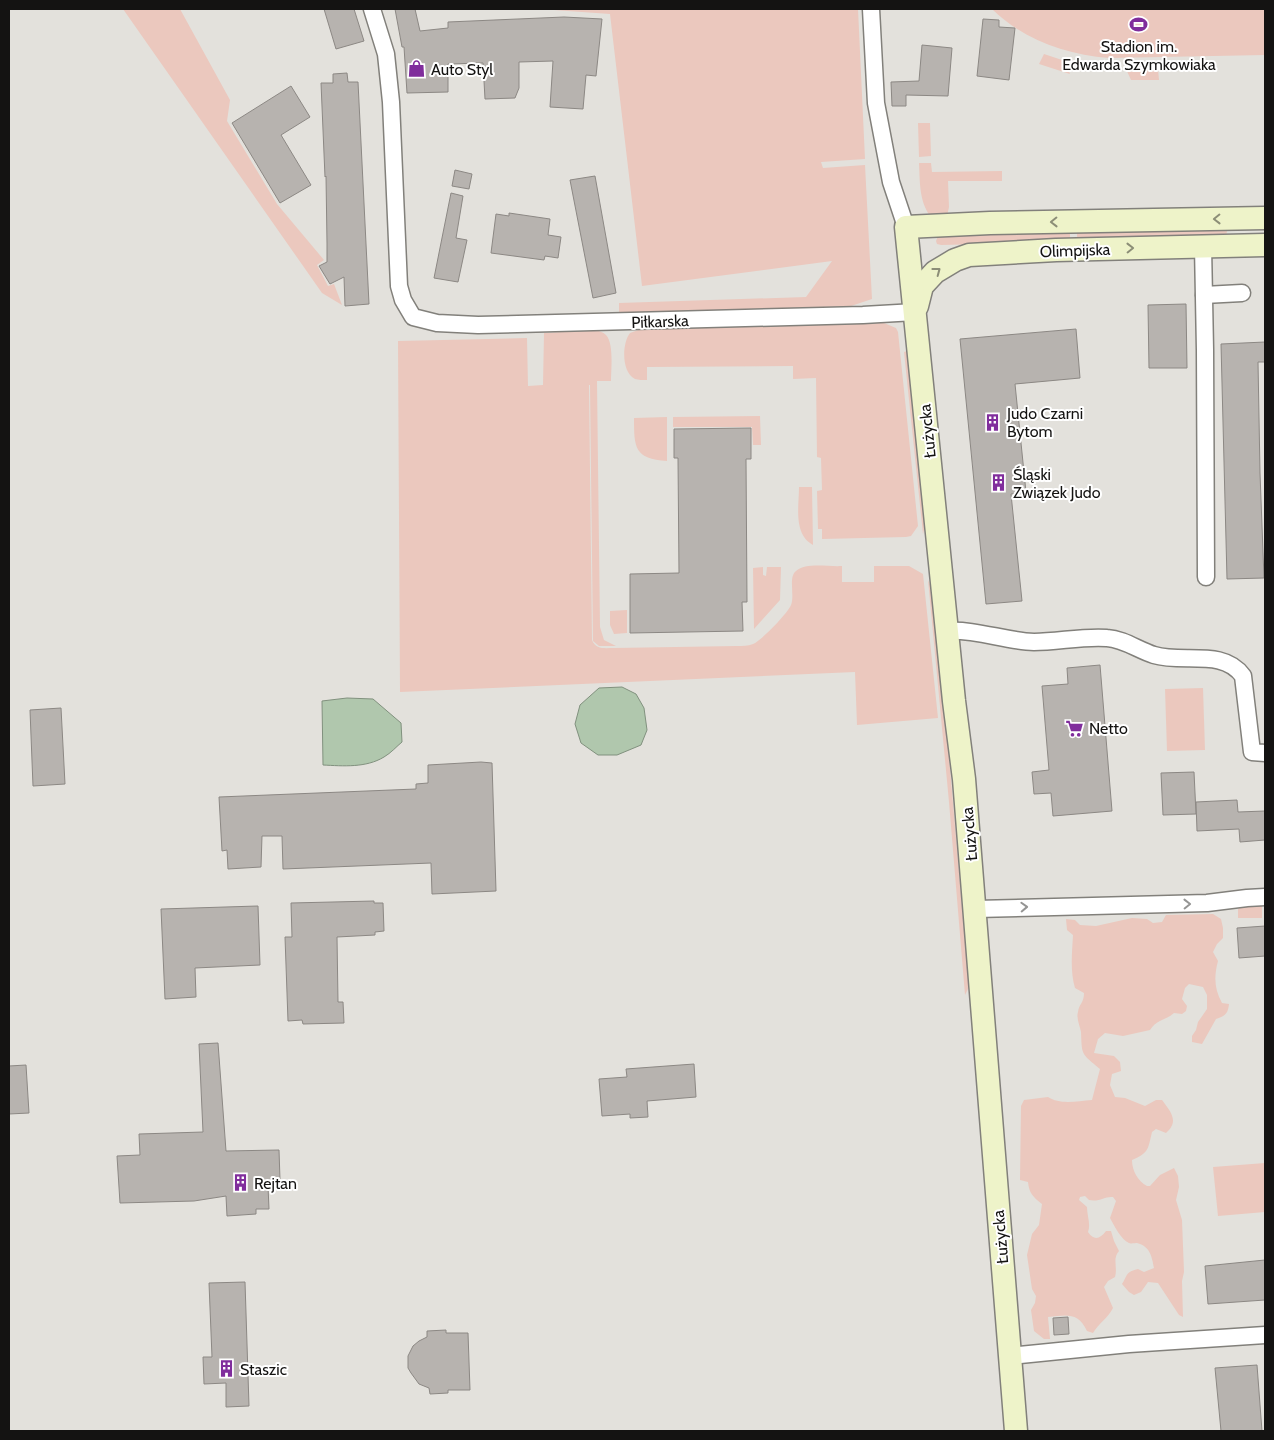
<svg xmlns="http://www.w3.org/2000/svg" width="1274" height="1440" viewBox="0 0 1274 1440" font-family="Cabin,sans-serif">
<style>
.green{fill:#ebc8be}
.water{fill:#b0c7ad;stroke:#81917e}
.building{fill:#b7b3af;stroke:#8c8884}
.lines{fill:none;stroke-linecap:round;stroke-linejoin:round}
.street-casing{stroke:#82807b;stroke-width:19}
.secondary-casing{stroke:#82807b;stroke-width:25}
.street{stroke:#fff;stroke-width:16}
.secondary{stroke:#eef3c9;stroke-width:22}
.oneway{stroke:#8c8e77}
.oneway2{stroke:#959594}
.labels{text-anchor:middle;stroke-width:4;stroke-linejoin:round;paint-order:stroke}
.poi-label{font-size:16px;fill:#141312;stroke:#fff;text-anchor:start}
.street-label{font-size:16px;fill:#141312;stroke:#fff}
</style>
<rect width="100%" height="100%" fill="#e3e1dc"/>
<g class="green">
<polygon points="123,9 180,9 230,100 227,121 277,204 324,260 317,265 328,286 334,284 342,305 322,293"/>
<polygon points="540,9 858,9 865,159 821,162 823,168 865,165 872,299 848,307 619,313 619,303 806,297 832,261 642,286 610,14"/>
<path d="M992,9H1265V55L1109,58C1065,54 1024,40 992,9Z"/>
<polygon points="1044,54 1065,61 1070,74 1039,64"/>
<polygon points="1126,69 1158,69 1159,80 1131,80"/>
<polygon points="918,123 930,123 931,156 919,157"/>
<path d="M919,163H931L932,172L1002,171V181H948L949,207L947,216L931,217C919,202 920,182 919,163Z"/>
<polygon points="1223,227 1227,231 1226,236 1077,242 1077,231"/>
<polygon points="1070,231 1070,242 941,245 937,244 936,241 938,236"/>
<path d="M884,323L896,328L898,332L918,526L911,536L906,537L822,539V529H818L817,491L822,490L821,458L817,457L816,378L793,379V366L647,367V380C643,380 638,380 635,379C621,372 622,343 630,333L641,329Z"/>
<path d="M595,330C599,331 603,332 606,335C614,343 611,370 611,381H597L600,627L604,640L616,646H599L593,641L590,385H589L592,640C596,650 605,648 614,648L737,646C742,646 748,646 753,644C762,640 787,614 791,605C795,595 788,577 796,571C806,562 828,567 842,566V582H874V566H909L923,574L938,718L857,725L855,672L400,692L398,341L527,338L528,386L543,385L544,333Z"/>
<polygon points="907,351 926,521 923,534 904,352"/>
<polygon points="760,416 761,445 753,445 752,427 673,427 673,417"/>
<path d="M667,417V461C634,459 634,447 634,418Z"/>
<path d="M799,487H812L813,545C793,534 799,506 799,487Z"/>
<polygon points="763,567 763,575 766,576 767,567 781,567 780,600 754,629 753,568"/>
<polygon points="928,580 932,589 943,688 969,987 965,995 949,802"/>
<polygon points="627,610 627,633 614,634 610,625 610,611"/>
<polygon points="1203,688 1205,750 1167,751 1165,689"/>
<polygon points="1262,904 1262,918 1238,918 1238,909 1243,905"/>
<path d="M1213,914L1221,919L1223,928V938L1217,944L1213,952L1218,961C1214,976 1214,989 1222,1003L1229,1004C1228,1014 1225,1016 1216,1019L1202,1044L1192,1042V1036L1196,1030L1198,1022L1207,1009V995L1203,987L1189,984L1185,988L1182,999L1187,1006L1186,1011L1182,1014L1174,1013C1165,1021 1157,1019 1150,1030L1123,1036L1105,1033L1098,1039L1094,1053L1114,1056L1120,1062L1121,1071L1112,1074L1110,1085L1115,1097L1125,1098L1145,1106L1156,1100H1162C1170,1111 1180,1121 1166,1133L1156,1129L1152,1132C1148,1149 1149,1153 1132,1160C1132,1171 1138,1181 1147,1186H1150L1160,1175L1174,1168L1178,1176L1179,1187L1176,1200L1182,1220L1184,1272L1182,1281L1183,1317L1179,1315L1158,1283L1148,1282L1141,1292L1134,1295L1129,1292L1122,1284C1128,1275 1125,1272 1138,1269L1144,1272L1154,1268C1152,1257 1150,1246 1137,1243C1136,1243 1130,1244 1129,1243C1121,1240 1114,1225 1110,1218L1116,1201L1113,1197C1105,1196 1100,1202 1089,1200L1085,1196L1080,1197L1079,1200L1087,1207C1087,1216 1091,1224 1088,1232C1094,1241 1100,1239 1106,1231H1111L1114,1241L1119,1251C1112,1259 1118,1267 1115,1277L1108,1281L1104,1287L1113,1308C1108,1318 1099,1323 1093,1333L1087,1331C1078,1312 1067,1315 1048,1317L1050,1339H1044L1034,1331L1031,1310L1035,1303L1036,1296L1032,1289L1027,1255L1032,1234L1039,1225L1042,1204C1033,1197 1029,1193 1028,1182L1020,1180L1021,1106L1024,1100L1048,1097C1060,1105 1077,1101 1092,1100L1100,1069C1081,1053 1082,1056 1081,1032C1080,1026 1076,1018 1078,1012C1079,1004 1084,1003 1084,993L1075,988C1070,971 1072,953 1073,935L1067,930L1066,919L1075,920L1080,925L1096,926L1132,918L1147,919L1153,923L1162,922L1166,915Z"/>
<polygon points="1265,1163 1265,1212 1218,1216 1213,1167"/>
</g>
<g class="water">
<polygon points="622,687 636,694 644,708 647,730 641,745 617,755 598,755 581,743 575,724 580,705 599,688"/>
<path d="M347,698L373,699L401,723L402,742C397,746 391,753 384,757C366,768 343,766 323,765L322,701Z"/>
</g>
<g class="building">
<polygon points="324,9 354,9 364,41 336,49"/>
<polygon points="395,9 415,9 420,31 448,28 448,22 564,17 602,19 596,76 586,75 583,109 550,107 553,61 519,62 519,88 515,98 485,99 483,63 448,64 448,92 407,93 404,47 402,47"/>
<polygon points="983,19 999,20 999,27 1015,28 1009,80 977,76"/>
<polygon points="922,45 952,48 948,96 906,95 906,106 892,106 891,82 919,81"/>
<polygon points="347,73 348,82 358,82 369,304 345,306 344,277 330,284 319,266 327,262 327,243 326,176 325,177 321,83 333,83 333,74"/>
<polygon points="291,86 310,117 281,135 311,185 280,203 232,123"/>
<polygon points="455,170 472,174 469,189 452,186"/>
<polygon points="595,176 616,293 593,298 570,180"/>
<polygon points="451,193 463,196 456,238 467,240 458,282 434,278"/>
<polygon points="509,213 550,219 548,235 561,237 558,258 545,256 544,260 491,253 496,214 509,216"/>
<polygon points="1186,304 1187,368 1149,368 1148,305"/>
<polygon points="1076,329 1080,378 1015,384 1026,492 1011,494 1022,601 986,604 960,339"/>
<polygon points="1265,342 1265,362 1258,362 1260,473 1264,578 1227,579 1221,344"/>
<polygon points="751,428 751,459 746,459 747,602 742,602 743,631 630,633 630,574 679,573 678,458 674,458 674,429"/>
<polygon points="1100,665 1112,811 1053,816 1051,793 1034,794 1032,772 1049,770 1042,686 1068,684 1067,668"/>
<polygon points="61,708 65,784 33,786 30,710"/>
<polygon points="481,762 492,763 496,891 432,894 431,863 283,869 282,836 262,836 261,867 228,869 227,850 222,851 219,797 416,789 416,784 428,783 428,765"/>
<polygon points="1194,772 1196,814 1163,815 1161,773"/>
<polygon points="1237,800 1238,812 1265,811 1265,840 1240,842 1239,829 1197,831 1196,802"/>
<polygon points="374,901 374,903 383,903 384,931 375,932 375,935 337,937 338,1002 343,1002 344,1023 303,1024 302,1020 288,1021 285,937 292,937 291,903"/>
<polygon points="258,906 260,965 195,968 196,997 165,999 161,909"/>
<polygon points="1265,926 1265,956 1239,958 1237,928"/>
<polygon points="218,1043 226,1151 279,1150 280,1180 268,1186 269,1209 256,1209 256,1214 227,1216 226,1196 194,1201 120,1203 117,1156 140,1155 139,1134 203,1132 199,1044"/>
<polygon points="694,1064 696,1097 647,1101 648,1117 630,1118 630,1114 602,1116 599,1079 627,1077 626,1069"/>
<polygon points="26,1065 29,1113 9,1114 9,1066"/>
<polygon points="1265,1260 1265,1300 1208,1304 1205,1266"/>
<polygon points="245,1282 249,1406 226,1407 226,1383 204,1384 203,1357 212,1357 209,1283"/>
<polygon points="1068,1317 1069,1334 1054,1335 1053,1318"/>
<polygon points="446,1330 446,1333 468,1333 470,1390 448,1390 448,1393 430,1394 429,1388 419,1384 411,1373 408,1368 408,1356 413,1346 419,1341 427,1337 427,1331"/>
<polygon points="1257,1365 1262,1431 1221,1431 1215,1368"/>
</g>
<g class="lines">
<defs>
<g id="street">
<polyline points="372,9 386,54 391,102 399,286 403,300 413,317 437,323 478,325 863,315 915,312"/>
<polyline points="871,9 876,103 891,182 906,227"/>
<polyline points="1203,246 1205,350 1206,577"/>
<polyline points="1204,295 1242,293"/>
<path d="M947,631C976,629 1005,641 1034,642C1058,642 1083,636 1107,638C1124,639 1138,650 1154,655C1183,664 1223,648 1243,676L1252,752L1265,753"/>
<polyline points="976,909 1207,903 1247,898 1265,897"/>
<polyline points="1010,1356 1129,1344 1265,1335"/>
</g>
<g id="secondary">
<polyline points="917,306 922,286 935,272 955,260 969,255 1056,250 1265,245"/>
<polyline points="1016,1431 964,779 954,701 906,227 990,223 1265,218"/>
</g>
</defs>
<use href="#street" class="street-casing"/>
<use href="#secondary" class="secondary-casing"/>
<use href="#street" class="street"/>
<use href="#secondary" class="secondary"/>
</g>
<defs><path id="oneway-chevron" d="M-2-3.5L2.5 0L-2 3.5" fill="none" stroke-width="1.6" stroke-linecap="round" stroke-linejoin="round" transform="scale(1.25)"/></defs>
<g class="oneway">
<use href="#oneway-chevron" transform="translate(1217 219) rotate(179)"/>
<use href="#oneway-chevron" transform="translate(1054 222) rotate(179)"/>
<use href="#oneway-chevron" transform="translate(1130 248) rotate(-1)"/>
<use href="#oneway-chevron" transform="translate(937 271) rotate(-37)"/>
</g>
<g class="oneway2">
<use href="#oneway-chevron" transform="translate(1187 904) rotate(-1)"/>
<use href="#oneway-chevron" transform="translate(1024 907) rotate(-2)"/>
</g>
<defs>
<symbol id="stadium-bare" viewBox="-9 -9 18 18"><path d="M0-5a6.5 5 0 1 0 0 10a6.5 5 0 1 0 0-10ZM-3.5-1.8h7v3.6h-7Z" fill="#802d9c" stroke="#fff" stroke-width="2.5" paint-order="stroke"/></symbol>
<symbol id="shop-bare" viewBox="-9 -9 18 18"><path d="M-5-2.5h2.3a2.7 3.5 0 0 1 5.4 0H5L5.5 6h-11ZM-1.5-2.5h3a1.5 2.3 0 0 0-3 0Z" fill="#802d9c" stroke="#fff" stroke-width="2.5" paint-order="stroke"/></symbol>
<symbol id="building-bare" viewBox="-9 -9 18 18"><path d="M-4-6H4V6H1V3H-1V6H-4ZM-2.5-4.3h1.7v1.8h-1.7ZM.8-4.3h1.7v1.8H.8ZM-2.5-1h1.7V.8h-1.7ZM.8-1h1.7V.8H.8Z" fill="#802d9c" stroke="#fff" stroke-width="2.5" paint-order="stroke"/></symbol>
<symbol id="supermarket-bare" viewBox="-9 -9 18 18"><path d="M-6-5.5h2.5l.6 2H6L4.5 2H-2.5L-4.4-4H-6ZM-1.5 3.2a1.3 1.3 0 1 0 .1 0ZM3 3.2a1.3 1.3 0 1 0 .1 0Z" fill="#802d9c" stroke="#fff" stroke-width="2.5" paint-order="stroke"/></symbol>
</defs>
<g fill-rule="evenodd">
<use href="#stadium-bare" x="1126" y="12" width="25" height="25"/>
<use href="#shop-bare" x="404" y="56" width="25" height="25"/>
<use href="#building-bare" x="980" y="410" width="25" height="25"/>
<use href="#building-bare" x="986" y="470" width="25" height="25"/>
<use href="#supermarket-bare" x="1062" y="716" width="25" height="25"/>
<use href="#building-bare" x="228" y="1170" width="25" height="25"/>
<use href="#building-bare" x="214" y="1356" width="25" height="25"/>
</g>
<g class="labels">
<g class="poi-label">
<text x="1139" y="52" text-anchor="middle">Stadion im.<tspan x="1139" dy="18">Edwarda Szymkowiaka</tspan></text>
<text x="431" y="75">Auto Styl</text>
<text x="1007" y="419">Judo Czarni<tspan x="1007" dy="18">Bytom</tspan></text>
<text x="1013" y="480">Śląski<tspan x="1013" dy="18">Związek Judo</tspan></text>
<text x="1089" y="734">Netto</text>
<text x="254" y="1189">Rejtan</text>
<text x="240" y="1375">Staszic</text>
</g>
<g class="street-label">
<text transform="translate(1075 250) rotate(-2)" y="6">Olimpijska</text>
<text transform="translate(660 321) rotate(-2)" y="6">Piłkarska</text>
<text transform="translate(927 431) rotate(-96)" y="6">Łużycka</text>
<text transform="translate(969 834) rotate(-95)" y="6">Łużycka</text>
<text transform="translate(1000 1237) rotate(-95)" y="6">Łużycka</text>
</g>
</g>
<rect width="1274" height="1440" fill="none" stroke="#141312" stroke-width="20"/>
</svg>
